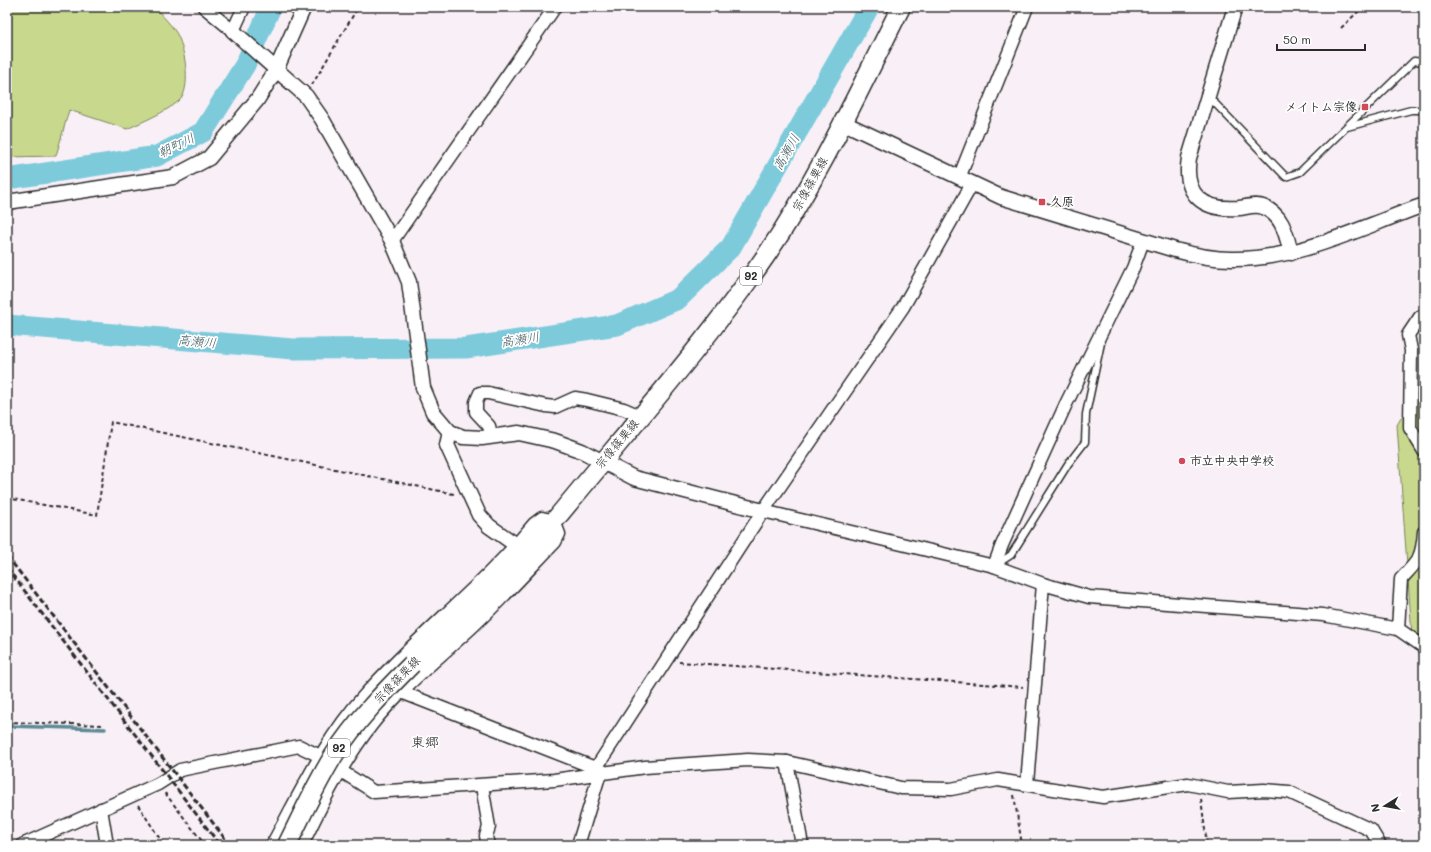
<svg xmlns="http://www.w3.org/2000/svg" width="1431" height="852" viewBox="0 0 1431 852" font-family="Mali,'Klee One',sans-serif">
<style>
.green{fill:#c8d98e;stroke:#7a825c}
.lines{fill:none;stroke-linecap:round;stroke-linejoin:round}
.stream{stroke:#5c8a95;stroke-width:3.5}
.river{stroke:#7dcadb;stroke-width:21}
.service-casing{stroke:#2b2b2b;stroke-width:9}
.minor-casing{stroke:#2b2b2b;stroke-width:15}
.tertiary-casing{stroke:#2b2b2b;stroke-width:17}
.primary-casing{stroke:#2b2b2b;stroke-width:21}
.path{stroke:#2b2b2b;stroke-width:2;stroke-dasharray:4 3;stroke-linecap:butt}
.service{stroke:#fff;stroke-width:6}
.minor{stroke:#fff;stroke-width:12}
.tertiary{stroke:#fff;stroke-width:14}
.primary{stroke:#fff;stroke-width:18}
.rail{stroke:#2b2b2b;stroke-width:3;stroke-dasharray:6 3;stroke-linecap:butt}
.primary-bridge-casing{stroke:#2b2b2b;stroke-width:21;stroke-linecap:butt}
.primary-bridge{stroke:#fff;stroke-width:18}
.poi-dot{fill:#d1495b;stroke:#fff;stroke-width:1.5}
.labels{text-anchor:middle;stroke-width:3.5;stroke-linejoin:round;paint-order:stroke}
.shield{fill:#fff;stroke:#6b6b6b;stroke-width:1}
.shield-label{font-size:11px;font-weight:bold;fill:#2b2b2b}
.poi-label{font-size:12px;font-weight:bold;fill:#2b2b2b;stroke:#fff;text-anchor:start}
.street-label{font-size:12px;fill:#2b2b2b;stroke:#fff}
.water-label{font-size:13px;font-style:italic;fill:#445b60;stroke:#fff}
.quarter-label{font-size:14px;fill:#2b2b2b;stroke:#fff}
</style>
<rect width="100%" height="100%" fill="#f9f0f7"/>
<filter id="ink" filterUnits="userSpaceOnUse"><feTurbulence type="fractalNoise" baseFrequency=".025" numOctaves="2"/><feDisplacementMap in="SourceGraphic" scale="8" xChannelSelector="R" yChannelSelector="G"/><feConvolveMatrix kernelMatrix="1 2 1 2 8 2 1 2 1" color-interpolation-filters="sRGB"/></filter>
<g filter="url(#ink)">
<g class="green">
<path d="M7,7H155C162,16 173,26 178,36C185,51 192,89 179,101C164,113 144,121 127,129L69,110L56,156L7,157Z"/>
<polygon points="1424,379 1424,647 1412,635 1397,425"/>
</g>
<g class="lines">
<polyline class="stream" points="7,726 105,729"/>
<g class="river">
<polyline points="7,179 157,156 203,132 245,65 271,7"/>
<polyline points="7,325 293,349 466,348 617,325 678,299 731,247 869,7"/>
</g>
<defs>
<g id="service">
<polyline points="1208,96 1286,177 1300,172 1414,61 1424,62"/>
<polyline points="1347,127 1411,110 1424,110"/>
<polyline points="997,564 1011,555 1068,464 1085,442 1086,414 1101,343"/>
</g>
<g id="minor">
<polyline points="204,7 233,31 244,7"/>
<polyline points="959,178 1027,7"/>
<polyline points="392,241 555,7"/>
<polyline points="1424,315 1420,317 1408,335 1411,350 1410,428 1424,451"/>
<polyline points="492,437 489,426 476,412 476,402 480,393 488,393 546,406 555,407 575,398 587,400 624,409 640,416"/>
<polyline points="763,511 994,566 1043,584 1089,597 1323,615 1398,629 1424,647"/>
<polyline points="994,566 1002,545 1066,404 1133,268 1143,241"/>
<path d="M1398,629L1401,579C1419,560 1422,558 1424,532"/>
<polyline points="401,692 603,771"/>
<polyline points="787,762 802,845"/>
<polyline points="596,768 763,511 903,307 972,184"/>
<polyline points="1027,784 1043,584"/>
<polyline points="482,786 489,827 486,836 488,845"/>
<polyline points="101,809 107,845"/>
<polyline points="22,845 158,784 180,770 299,746 320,756 341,771 374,792 554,780 645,767 748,760 787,762 901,788 951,789 998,780 1103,797 1188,784 1228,792 1264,790 1289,792 1371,830 1380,845"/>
<path d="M272,845C300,794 325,739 364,696C418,635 482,587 534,524L542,518L554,521L559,534L555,542C528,570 502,599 474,625C440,657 401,687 372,724C343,761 322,803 302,845"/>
<polyline points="578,845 600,773"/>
</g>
<g id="tertiary">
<path d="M1235,7L1189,158C1183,195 1203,211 1239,208C1247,207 1256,204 1263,207C1283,215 1286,234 1291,253"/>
<polyline points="233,31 306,96 322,119 392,241 409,282 423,388 433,412 450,432 463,437 482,438 519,433 555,441 582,451 634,478 763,511"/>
<path d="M842,122L1001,197L1175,250C1193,255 1212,259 1232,259C1299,260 1361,227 1424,205"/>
<polyline points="7,202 173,177 209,158 257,100 276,70 304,7"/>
<polyline points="450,432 447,445 479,515 489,526 516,545"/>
</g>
<path id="primary" d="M412,664L509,572L541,537C617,443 699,353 767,254C820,176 859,90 901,7"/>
</defs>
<use href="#service" class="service-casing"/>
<use href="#minor" class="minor-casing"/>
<use href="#tertiary" class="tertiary-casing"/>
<use href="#primary" class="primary-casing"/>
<g class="path">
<polyline points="1341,28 1363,7"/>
<polyline points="312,85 358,7"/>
<polyline points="7,498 97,515 111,422 454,494"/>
<polyline points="679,662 1023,687"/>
<polyline points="7,722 105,725"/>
<polyline points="165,793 205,845"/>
<polyline points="1014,795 1022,845"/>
<polyline points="1201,799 1207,845"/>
<polyline points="138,805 164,845"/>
</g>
<use href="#service" class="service"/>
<use href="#minor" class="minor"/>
<use href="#tertiary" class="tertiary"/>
<use href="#primary" class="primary"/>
<g class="rail">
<polyline points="7,556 230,845"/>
<polyline points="7,568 220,845"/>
</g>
<defs>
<path id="primary-bridge" d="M287,845C302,815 316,784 334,755C355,722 384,692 412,664"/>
</defs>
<use href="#primary-bridge" class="primary-bridge-casing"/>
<use href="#primary-bridge" class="primary-bridge"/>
</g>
</g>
<g class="poi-dot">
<rect x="1361" y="103" width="8" height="8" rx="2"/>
<rect x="1038" y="198" width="8" height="8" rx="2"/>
<circle cx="1182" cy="461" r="4"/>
</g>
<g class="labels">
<g class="shield">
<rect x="740" y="267" width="22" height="18" rx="3"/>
<rect x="328" y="739" width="22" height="18" rx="3"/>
</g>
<g class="shield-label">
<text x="751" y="280">92</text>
<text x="339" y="752">92</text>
</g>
<g class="poi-label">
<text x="1357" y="111" text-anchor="end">メイトム宗像</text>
<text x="1050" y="206">久原</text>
<text x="1190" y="465">市立中央中学校</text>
</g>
<g class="street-label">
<text transform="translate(810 184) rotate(-61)" y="4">宗像篠栗線</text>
<text transform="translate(617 444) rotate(-50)" y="4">宗像篠栗線</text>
<text transform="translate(397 680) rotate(-46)" y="4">宗像篠栗線</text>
</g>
<g class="water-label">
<text transform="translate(176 145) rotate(-26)" y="5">朝町川</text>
<text transform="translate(786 152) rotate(-60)" y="5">高瀬川</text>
<text transform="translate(520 339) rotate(-9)" y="5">高瀬川</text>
<text transform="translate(197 341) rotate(5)" y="5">高瀬川</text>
</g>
<g class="quarter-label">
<text x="425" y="747">東郷</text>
</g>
</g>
<rect width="1431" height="852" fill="none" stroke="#fff" stroke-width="24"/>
<rect x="12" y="12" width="1407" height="828" fill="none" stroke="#2b2b2b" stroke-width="1.5" filter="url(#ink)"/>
<g transform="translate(1385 806) rotate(259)" stroke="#ffffff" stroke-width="3" paint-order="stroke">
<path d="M0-3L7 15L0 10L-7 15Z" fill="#2b2b2b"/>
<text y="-6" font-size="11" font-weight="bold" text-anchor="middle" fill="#2b2b2b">N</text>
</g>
<path d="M1277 44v6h88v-6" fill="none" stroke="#2b2b2b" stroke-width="2"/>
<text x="1283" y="44" font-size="12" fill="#2b2b2b" stroke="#ffffff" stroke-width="3" paint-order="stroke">50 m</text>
</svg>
